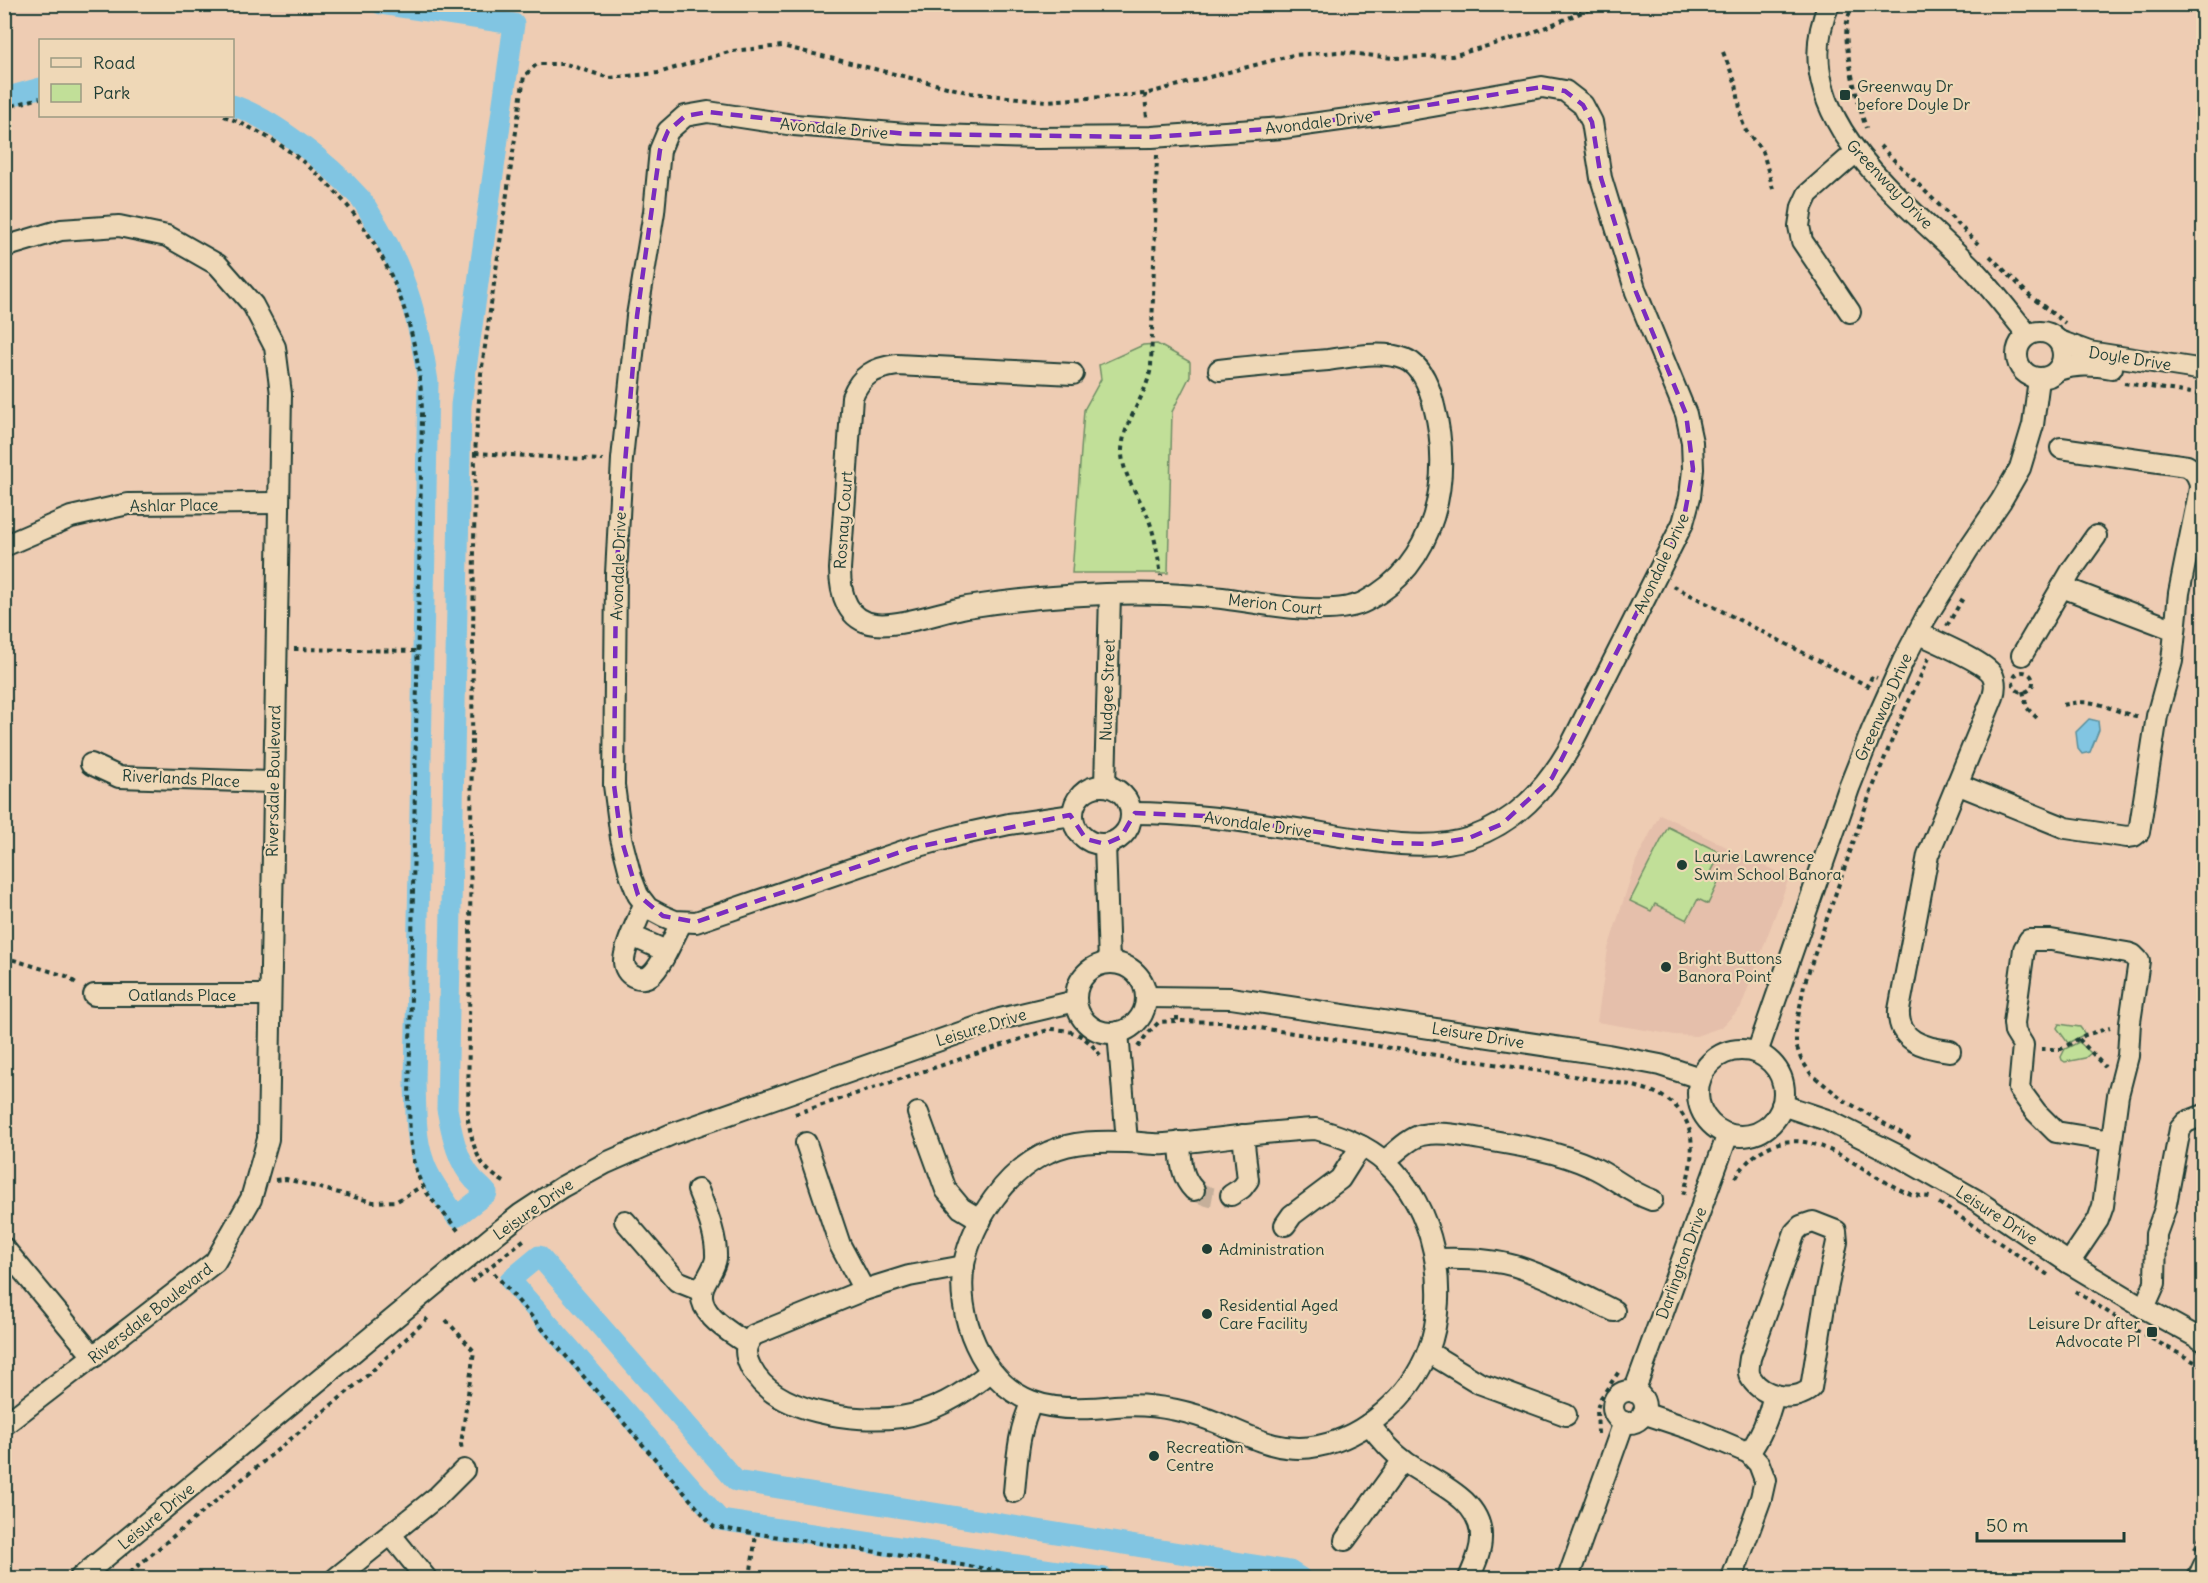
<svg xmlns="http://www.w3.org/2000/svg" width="2208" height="1583" viewBox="0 0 2208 1583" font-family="Delius,sans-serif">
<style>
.built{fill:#e5bfab}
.green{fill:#c1df98;stroke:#708e66;stroke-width:1.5}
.water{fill:#81c5e2;stroke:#5a8f9c;stroke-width:1.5}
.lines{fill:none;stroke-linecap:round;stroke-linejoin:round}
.canal{stroke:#81c5e2;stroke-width:21}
.minor-tunnel{stroke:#c5af9a;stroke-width:20;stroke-dasharray:20 10;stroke-linecap:butt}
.minor-casing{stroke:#1f3d34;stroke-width:24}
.path{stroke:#1f3d34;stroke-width:4;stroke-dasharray:4.5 4.5;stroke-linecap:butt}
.minor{stroke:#efd8b7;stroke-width:20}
.marked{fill:none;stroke:#7b2cbf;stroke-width:4.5;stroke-dasharray:12 8;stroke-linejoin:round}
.poi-dot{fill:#1f3d34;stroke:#efd8b7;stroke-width:2}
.labels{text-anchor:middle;stroke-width:4.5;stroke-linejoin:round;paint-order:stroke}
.poi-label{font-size:16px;fill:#1f3d34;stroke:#efd8b7;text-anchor:start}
.street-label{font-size:16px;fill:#1f3d34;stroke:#efd8b7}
</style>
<rect width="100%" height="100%" fill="#eeccb3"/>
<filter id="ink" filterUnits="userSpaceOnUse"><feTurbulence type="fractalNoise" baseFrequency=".0167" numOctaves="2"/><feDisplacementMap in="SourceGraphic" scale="12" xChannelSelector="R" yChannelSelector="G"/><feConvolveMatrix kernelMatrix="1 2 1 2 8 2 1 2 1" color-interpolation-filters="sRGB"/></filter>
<g filter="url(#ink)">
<polygon class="built" points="1660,814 1789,878 1741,1007 1722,1027 1696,1036 1675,1035 1597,1022 1608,949 1636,861"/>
<g class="green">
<polygon points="1157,344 1190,362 1190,376 1172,412 1168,573 1072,573 1084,410 1101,379 1099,365 1143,345"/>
<polygon points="1668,827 1721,853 1709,876 1719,881 1708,904 1698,899 1687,920 1655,904 1651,911 1630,901"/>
<polygon points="2059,1024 2080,1027 2085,1034 2068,1043 2057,1028"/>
<polygon points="2079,1042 2091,1053 2085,1058 2065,1062 2062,1060 2061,1057 2065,1049"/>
</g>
<polygon class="water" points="2089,719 2098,721 2099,730 2090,752 2082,754 2078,749 2076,732"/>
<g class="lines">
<g class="canal">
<polyline points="4,98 40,88"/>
<path d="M232,105C256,113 279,128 300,144C322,160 342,178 361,199C367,207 372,217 378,226C407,275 420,326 428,382L415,1083C416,1107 415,1136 423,1159C429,1180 445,1198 456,1217L487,1193C483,1188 478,1184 474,1180C456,1160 452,1133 447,1109L461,405L514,24L381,4"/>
<polyline points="1104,1578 720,1520 510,1280 539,1256 736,1481 1290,1571 1301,1578"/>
</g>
<path class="minor-tunnel" d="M1194,1190C1207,1197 1218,1201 1231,1195"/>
<defs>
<g id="minor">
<path d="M1829,4C1781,116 1905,200 1972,268C1992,289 2010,313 2028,335"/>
<polyline points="4,247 61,230 119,226 167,236 218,265 253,305 275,347 281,394 268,1139 251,1199 215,1262 4,1425"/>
<polyline points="1850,312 1802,241 1799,226 1802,207 1808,194 1856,152"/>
<circle cx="2040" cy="355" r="23"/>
<polyline points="2059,341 2089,352 2204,370"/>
<path d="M2058,370C2077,364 2093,365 2112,368"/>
<path d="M1073,374L897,365C874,368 861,375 852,397L840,569C840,593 847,621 875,624C901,627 940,612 967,607C1032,597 1099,592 1165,594C1183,595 1203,596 1222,598C1260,603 1332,619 1366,601C1436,564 1453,478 1434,406C1430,389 1423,366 1405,359C1382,350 1352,357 1328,360C1291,363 1255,366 1219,370"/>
<polyline points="4,546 71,517 128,504 279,503"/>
<polyline points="2062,587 2175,630"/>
<path d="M1918,633C1934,641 1983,661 1992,674C1996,681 1995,690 1993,697L1928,855L1899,1010C1897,1041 1924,1048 1950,1051"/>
<polyline points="2022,655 2072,570 2096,536"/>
<polyline points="91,764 119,777 273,782"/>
<path d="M1957,784L2066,828L2127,837L2134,836L2139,832L2157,716L2172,661L2179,593L2200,488C2200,478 2196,471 2187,466L2061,448"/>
<polyline points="1105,786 1110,594"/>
<circle cx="1102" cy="815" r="29"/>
<path d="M1073,815L1009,824L959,835L912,848L696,922L675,921L663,916L648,908L638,895L631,877L621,838L614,785L616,574L622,459L637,316L654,212L660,150L668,131L685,116L708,112L794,125L906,134L1037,138L1152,137L1283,128L1398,112L1542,87L1565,91L1583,105L1592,122L1601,178L1636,292L1686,414L1692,442L1693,469L1690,497L1683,523L1569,749C1545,790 1516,822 1470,838C1419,855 1342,835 1290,828C1237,820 1185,813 1131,813"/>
<polyline points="1105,844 1109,963"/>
<path d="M644,904C639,918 624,948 624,961C624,975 640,983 651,975C663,965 674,935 682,922"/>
<polyline points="632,936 666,951"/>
<circle cx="1111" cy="998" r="35"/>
<polyline points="94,995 270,995"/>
<polyline points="1146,997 1231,998 1608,1055 1660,1065 1700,1078"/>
<polyline points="1118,1032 1127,1142"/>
<circle cx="1741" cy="1093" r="43"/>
<polyline points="1757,1053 1849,788 1872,730 1903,661 1925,619 1969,548 2001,501 2020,468 2033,425 2039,379"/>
<polyline points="1782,1105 1827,1120 1897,1155 1976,1200 2069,1263 2144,1308 2204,1341"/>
<polyline points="918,1113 946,1190 961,1208 981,1220"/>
<path d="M1316,1129C1341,1136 1366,1145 1386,1163C1434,1205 1451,1292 1428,1351C1411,1396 1365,1437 1318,1446C1281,1454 1251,1437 1218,1423C1186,1410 1150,1403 1115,1406C1089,1409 1056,1411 1031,1401C981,1382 955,1314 964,1264C973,1220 1007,1170 1049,1152C1073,1141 1100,1141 1126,1142C1139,1142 1152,1145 1165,1144C1216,1140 1265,1131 1316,1129Z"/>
<path d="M1180,1142C1181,1161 1181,1177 1194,1190"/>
<polyline points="806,1143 840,1245 864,1290"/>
<path d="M1385,1161C1395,1153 1409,1138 1422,1135C1441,1131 1462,1136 1481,1139C1518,1145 1557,1151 1592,1167C1613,1176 1628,1192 1652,1200"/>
<path d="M698,1190C706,1211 717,1235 716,1258C715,1268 706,1278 703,1288C695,1313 730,1332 746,1343"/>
<polyline points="1231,1195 1242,1188 1248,1180 1243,1135"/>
<polyline points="625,1221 677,1281 702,1291"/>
<path d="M1813,1222L1836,1231L1837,1242L1826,1294L1811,1388C1795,1403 1762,1397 1751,1378C1747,1372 1749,1365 1750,1358L1795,1232L1801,1226Z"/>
<polyline points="1285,1225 1292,1215 1340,1179 1361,1146"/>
<polyline points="4,1248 94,1357"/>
<path d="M1436,1259C1461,1258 1491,1259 1515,1266C1550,1277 1582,1295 1614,1311"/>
<polyline points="2069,1263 2098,1220 2103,1206 2118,1095 2128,1056 2130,1022 2139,961 2133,955 2127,953 2051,940 2029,940 2024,949 2014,1023 2015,1032 2023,1045 2019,1089 2036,1112 2056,1132 2111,1141"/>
<path d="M964,1266L909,1276L864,1290L754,1335C744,1346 744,1354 751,1368C774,1413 855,1423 901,1417C934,1412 965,1393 990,1372"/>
<polyline points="2144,1308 2155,1283 2156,1234 2165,1209 2180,1129 2186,1122 2204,1115"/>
<polyline points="1428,1352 1479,1383 1566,1415"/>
<circle cx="1629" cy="1407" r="16"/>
<polyline points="1634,1392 1728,1134"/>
<polyline points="1643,1413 1697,1431 1749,1453 1759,1464 1765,1480 1761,1498 1732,1578"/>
<path d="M1369,1424C1379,1437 1391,1451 1404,1461C1431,1481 1483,1498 1481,1539C1481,1553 1474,1566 1469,1578"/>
<path d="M1749,1453C1762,1435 1769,1416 1774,1395"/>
<path d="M1014,1492C1017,1461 1018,1430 1032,1402"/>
<polyline points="391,1535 426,1578"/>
<polyline points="1345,1540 1403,1460"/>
<polyline points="80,1578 497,1233 521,1214 562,1187 606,1163 672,1134 1000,1019 1076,1001"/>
<polyline points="336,1578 438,1496 464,1470"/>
<polyline points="1568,1578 1624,1422"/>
<polyline points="2198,1578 2204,1565"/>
</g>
</defs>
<use href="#minor" class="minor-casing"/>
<g class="path">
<path d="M1854,4C1851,10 1848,16 1847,22C1843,48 1858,103 1866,128"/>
<polyline points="1723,52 1736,84 1742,121 1746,131 1763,152 1773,189"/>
<polyline points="1145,94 1147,120"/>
<polyline points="4,108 40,98"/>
<path d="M224,116C349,165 422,288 422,419L409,1100C410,1128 408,1159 422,1184C431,1202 448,1217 460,1233"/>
<polyline points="1880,146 1978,244"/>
<path d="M1157,155L1151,367C1146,399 1121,423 1122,454C1123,476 1140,498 1148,517C1155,536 1158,556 1161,576"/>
<polyline points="1990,256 2030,296 2065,323"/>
<polyline points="2124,383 2204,395"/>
<polyline points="475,453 603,460"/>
<polyline points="1673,586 1868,686 1872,676 1877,678"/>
<polyline points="1947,626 1963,598"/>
<polyline points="294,649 417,651"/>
<circle cx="2023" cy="682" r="10"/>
<polyline points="2023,691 2027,708 2037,718"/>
<path d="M2063,705C2100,696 2107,711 2140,717"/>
<polyline points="4,957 66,976 79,985"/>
<path d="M1177,1016V1021L1221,1022L1631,1085C1640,1088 1650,1090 1658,1094C1703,1117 1694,1159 1682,1199"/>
<polyline points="2079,1039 2105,1067"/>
<polyline points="1138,1047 1147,1034 1159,1022 1177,1021"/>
<polyline points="2041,1049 2061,1049 2085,1035 2110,1028"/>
<path d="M795,1114L1051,1029C1075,1030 1086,1036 1100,1055"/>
<polyline points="1910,1138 1845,1101 1811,1074 1801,1059 1796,1045 1796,1028 1804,985 1869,797 1898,725 1929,658"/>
<path d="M1736,1178C1745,1162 1756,1152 1773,1145C1819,1127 1867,1177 1908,1193C1915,1196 1923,1196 1930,1197"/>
<polyline points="275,1180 286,1179 373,1202 397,1201 422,1186"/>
<path d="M504,1182C477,1166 474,1149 468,1120L475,453L481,374L524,76L537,64H566L609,78L658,73L732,51L782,46L971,93L1046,101L1145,94L1293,55L1339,52L1394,58L1452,56L1529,34L1585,11L1616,4"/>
<polyline points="1939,1203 2048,1275"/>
<polyline points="494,1273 714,1527 1046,1578"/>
<polyline points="471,1282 526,1238"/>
<polyline points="2075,1291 2139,1332 2204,1367"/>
<polyline points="446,1320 474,1351 461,1444 462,1452"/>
<polyline points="1598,1434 1597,1409 1600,1399 1620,1370"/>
<polyline points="2195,1549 2204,1528"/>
<polyline points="123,1578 369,1374 430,1316"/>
<polyline points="750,1578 756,1534"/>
<polyline points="999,1578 1001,1572"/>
</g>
<use href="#minor" class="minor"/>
</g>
</g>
<path class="marked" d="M1542,87L1565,91L1583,105L1592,122L1601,178L1636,292L1686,414L1693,469L1683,523L1552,778L1502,824L1469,838L1433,844L1393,843L1206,816L1135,813L1121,837L1105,844L1086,839L1070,815L912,848L696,922L663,916L638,895L621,838L614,785L616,574L637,316L660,150L668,131L685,116L708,112L906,134L1152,137L1283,128Z"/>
<g class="poi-dot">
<rect x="1839" y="89" width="12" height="12" rx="3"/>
<circle cx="1682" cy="865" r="6"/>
<circle cx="1666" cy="967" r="6"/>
<circle cx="1207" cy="1249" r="6"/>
<circle cx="1207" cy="1314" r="6"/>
<rect x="2146" y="1326" width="12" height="12" rx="3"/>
<circle cx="1154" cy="1456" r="6"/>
</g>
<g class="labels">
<g class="poi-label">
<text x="1857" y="92">Greenway Dr<tspan x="1857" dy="18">before Doyle Dr</tspan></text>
<text x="1694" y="862">Laurie Lawrence<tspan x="1694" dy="18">Swim School Banora</tspan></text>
<text x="1678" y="964">Bright Buttons<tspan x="1678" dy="18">Banora Point</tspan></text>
<text x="1219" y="1255">Administration</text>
<text x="1219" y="1311">Residential Aged<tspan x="1219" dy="18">Care Facility</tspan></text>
<text x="2140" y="1329" text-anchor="end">Leisure Dr after<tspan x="2140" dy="18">Advocate Pl</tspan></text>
<text x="1166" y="1453">Recreation<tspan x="1166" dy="18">Centre</tspan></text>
</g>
<g class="street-label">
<text transform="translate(1319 122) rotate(-7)" y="6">Avondale Drive</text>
<text transform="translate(834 128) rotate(5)" y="6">Avondale Drive</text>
<text transform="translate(1890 184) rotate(46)" y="6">Greenway Drive</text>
<text transform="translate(2130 358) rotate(9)" y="6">Doyle Drive</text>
<text transform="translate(174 505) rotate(-1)" y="6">Ashlar Place</text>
<text transform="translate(843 520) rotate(-86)" y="6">Rosnay Court</text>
<text transform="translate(1661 563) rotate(-65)" y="6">Avondale Drive</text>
<text transform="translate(618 566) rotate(-88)" y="6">Avondale Drive</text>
<text transform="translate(1275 604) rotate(6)" y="6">Merion Court</text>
<text transform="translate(1107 690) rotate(-88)" y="6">Nudgee Street</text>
<text transform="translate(1883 707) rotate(-66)" y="6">Greenway Drive</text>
<text transform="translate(181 778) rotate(3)" y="6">Riverlands Place</text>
<text transform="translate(273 781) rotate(-89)" y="6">Riversdale Boulevard</text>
<text transform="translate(1258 824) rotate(8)" y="6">Avondale Drive</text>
<text x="182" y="1001">Oatlands Place</text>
<text transform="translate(981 1027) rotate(-17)" y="6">Leisure Drive</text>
<text transform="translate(1478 1035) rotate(9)" y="6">Leisure Drive</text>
<text transform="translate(533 1209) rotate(-35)" y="6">Leisure Drive</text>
<text transform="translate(1997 1215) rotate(33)" y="6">Leisure Drive</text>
<text transform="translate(1681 1263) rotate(-70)" y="6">Darlington Drive</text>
<text transform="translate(150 1313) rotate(-38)" y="6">Riversdale Boulevard</text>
<text transform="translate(156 1516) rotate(-40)" y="6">Leisure Drive</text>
</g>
</g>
<rect width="2208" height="1583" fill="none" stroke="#efd8b7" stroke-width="24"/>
<rect x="12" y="12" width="2184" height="1559" fill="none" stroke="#1f3d34" stroke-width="2" filter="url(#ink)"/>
<rect x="39" y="39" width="195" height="78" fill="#efd8b7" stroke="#9c9a83" stroke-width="1.5"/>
<rect x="51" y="58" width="30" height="9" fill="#efd8b7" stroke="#9c9a83" stroke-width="1.5"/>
<text x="93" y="69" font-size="18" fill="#1f3d34">Road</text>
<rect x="51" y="84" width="30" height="18" fill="#c1df98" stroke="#9c9a83" stroke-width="1.5"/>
<text x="93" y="99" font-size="18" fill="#1f3d34">Park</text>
<path d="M1977 1532v9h147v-9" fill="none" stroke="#1f3d34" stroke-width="3"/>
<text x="1986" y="1532" font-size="18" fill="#1f3d34" stroke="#efd8b7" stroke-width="4.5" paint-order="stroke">50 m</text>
</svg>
